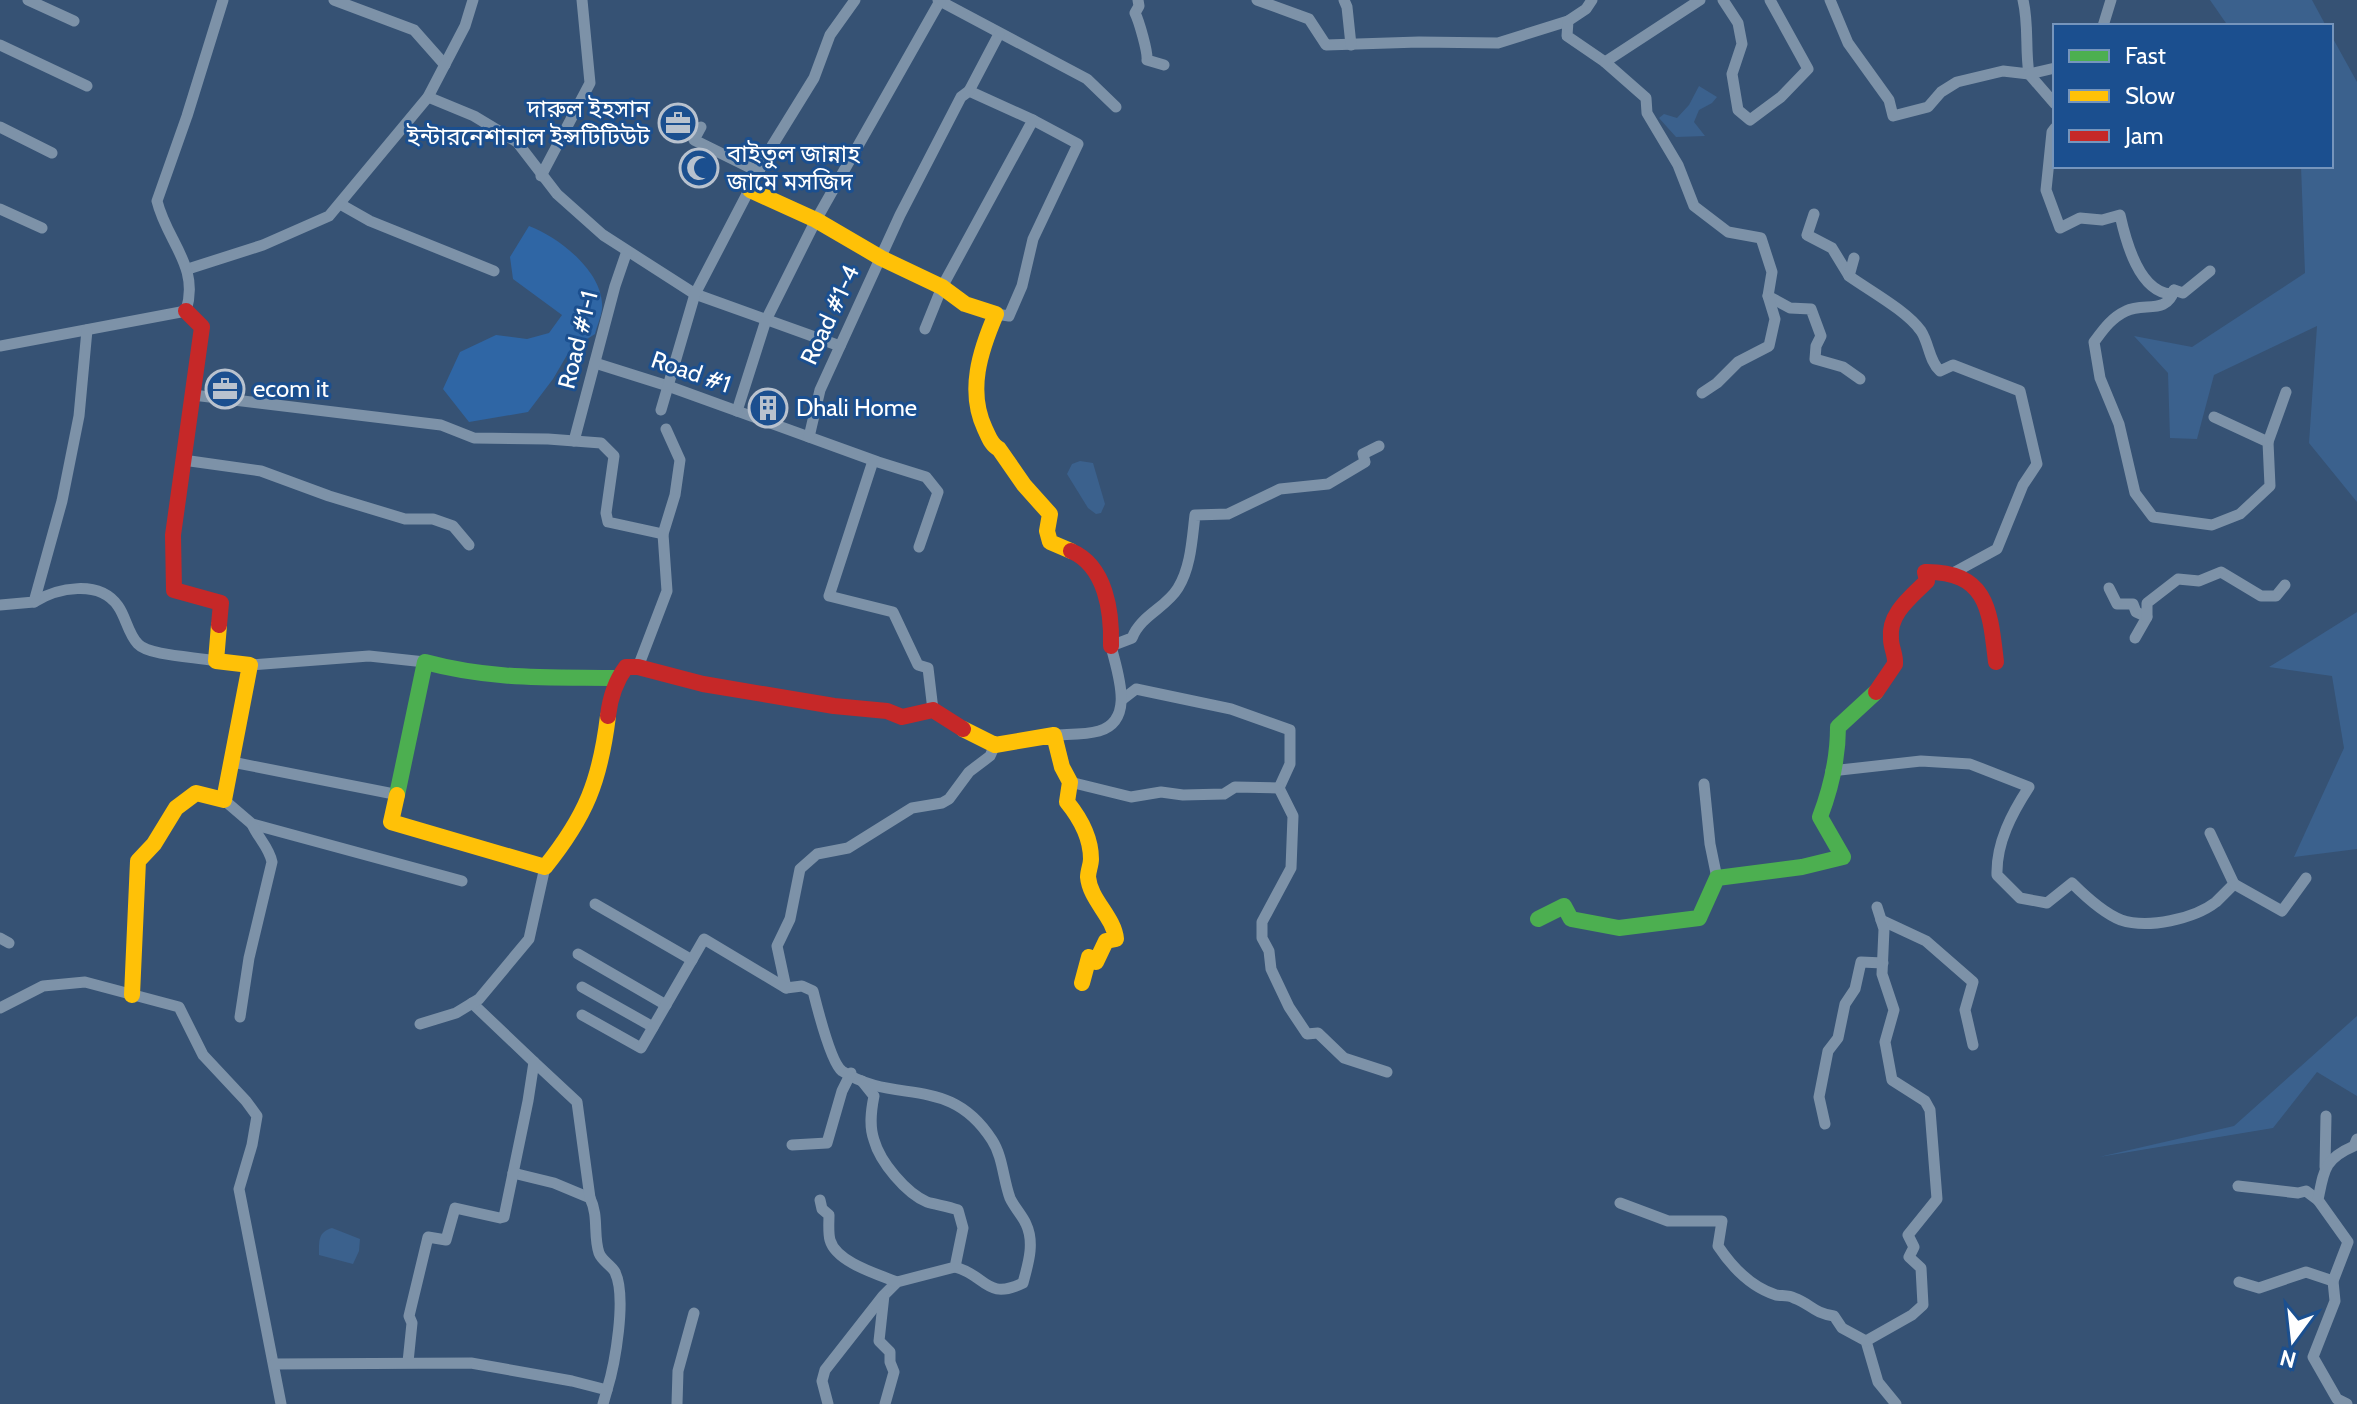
<svg xmlns="http://www.w3.org/2000/svg" width="2357" height="1404" viewBox="0 0 2357 1404" font-family="Cabin,'Noto Sans Bengali',sans-serif">
<style>
.green{fill:#2f66a5}
.water{fill:#3b618d}
.lines{fill:none;stroke-linecap:round;stroke-linejoin:round}
.street{stroke:#7d92a8;stroke-width:11}
.fast{stroke:#4caf50;stroke-width:16}
.slow{stroke:#ffc107;stroke-width:16}
.jam{stroke:#c62828;stroke-width:16}
.labels{text-anchor:middle;stroke-width:6;stroke-linejoin:round;paint-order:stroke}
.poi-label{font-size:24px;fill:#fff;stroke:#1b4f8f;text-anchor:start}
.street-label{font-size:24px;fill:#fff;stroke:#1b4f8f}
</style>
<rect width="100%" height="100%" fill="#365274"/>
<path class="green" d="M529,226C559,237 605,273 602,309C601,317 597,326 595,334L570,350L553,379L528,412L469,422L443,389L460,352L496,335L527,339L549,333L562,315L513,279L510,257Z"/>
<g class="water">
<polygon points="2210,0 2312,0 2326,26 2228,26"/>
<polygon points="2331,35 2357,82 2357,502 2309,443 2317,326 2214,375 2197,439 2170,438 2168,373 2134,336 2192,347 2305,273 2301,166 2331,166"/>
<polygon points="1699,86 1717,97 1712,103 1699,110 1694,122 1705,136 1676,137 1659,118 1664,114 1677,118 1689,105"/>
<polygon points="1080,461 1093,463 1105,504 1101,513 1096,514 1088,508 1067,474 1072,464"/>
<polygon points="2357,612 2357,849 2294,857 2344,748 2332,676 2269,667"/>
<polygon points="2357,1016 2357,1096 2317,1072 2273,1128 2099,1157 2234,1126"/>
<path d="M332,1228L360,1239L359,1251L353,1264L319,1255C319,1241 318,1232 332,1228Z"/>
</g>
<g class="lines">
<g class="street">
<polyline points="28,0 74,21"/>
<polyline points="334,0 414,30 445,65"/>
<polyline points="938,0 1087,79 1116,107"/>
<path d="M1138,0L1139,6L1135,13C1139,21 1148,52 1147,60L1164,65"/>
<polyline points="1257,0 1309,19 1326,45 1419,42 1498,43 1568,21"/>
<polyline points="1344,0 1347,7 1351,45"/>
<polyline points="1592,0 1586,9 1568,21 1567,36 1605,62"/>
<polyline points="1700,0 1605,62 1646,98 1647,113 1678,165 1694,206 1728,232 1761,238 1772,272 1768,296 1790,308 1811,309 1821,336 1816,346 1815,359 1843,367 1860,379"/>
<polyline points="1723,0 1738,23 1742,44 1732,74 1738,110 1750,120 1781,97 1808,69 1770,0"/>
<path d="M1830,0L1848,43L1889,100L1893,116L1928,107L1941,92L1957,82L2003,71L2029,74C2025,49 2029,25 2023,0"/>
<polyline points="2103,26 2111,0"/>
<polyline points="0,45 87,86"/>
<polyline points="2055,68 2029,74 2055,104"/>
<polyline points="428,97 474,116 517,142 557,194 603,235 695,294 840,346"/>
<polyline points="0,127 52,153"/>
<polyline points="701,127 694,140 759,172"/>
<path d="M2055,128L2052,132L2046,190L2060,228L2080,218L2102,220L2120,215C2126,242 2139,292 2171,294L2174,290L2183,293L2210,271"/>
<polyline points="541,176 590,83 582,0"/>
<polyline points="340,204 370,221 494,271"/>
<polyline points="0,209 42,228"/>
<polyline points="1814,214 1807,235 1832,248 1849,276"/>
<path d="M1854,258L1849,276C1870,291 1907,311 1921,331C1929,343 1929,361 1940,371L1953,365L2020,391L2037,464L2023,485L1997,549L1953,573"/>
<polyline points="188,269 263,245 329,216 428,97 465,26 473,0"/>
<path d="M2174,290C2167,315 2144,302 2126,311C2111,318 2103,330 2094,342L2100,378L2119,424L2135,493L2153,517L2212,525L2240,514L2270,486L2268,442L2214,417"/>
<polyline points="996,314 1009,316 1022,286 1033,239 1078,144 1033,120"/>
<polyline points="925,329 942,287 1033,120 969,91"/>
<path d="M0,346L186,311C200,266 167,242 157,201L187,116L223,0"/>
<polyline points="595,363 668,386 878,462 926,477 938,492 919,547"/>
<polyline points="1702,393 1717,383 1738,362 1769,346 1775,319 1768,296"/>
<polyline points="193,395 441,425 474,438 548,439 601,443 614,456 606,513 608,522 663,534"/>
<polyline points="661,410 695,294 772,146 814,78 830,35 855,0"/>
<polyline points="737,411 766,320 816,220 940,1"/>
<polyline points="809,437 820,390 900,215 961,97 969,91 999,34"/>
<polyline points="574,441 615,286 627,251"/>
<polyline points="2268,442 2286,392"/>
<polyline points="183,460 261,471 329,496 405,519 433,519 453,526 469,545"/>
<polyline points="873,461 829,596 893,612 918,665 928,668 933,710"/>
<polyline points="2109,588 2117,604 2133,604 2136,612 2147,617 2135,638"/>
<path d="M34,602C57,588 99,579 118,606C126,617 128,634 138,644C149,656 198,657 216,661"/>
<polyline points="0,605 34,602 62,501 79,416 87,330"/>
<polyline points="2147,617 2147,603 2178,579 2199,581 2221,572 2261,596 2276,596 2285,585"/>
<polyline points="250,665 369,656 425,662"/>
<polyline points="638,667 667,591 663,534 675,495 680,460 666,429"/>
<polyline points="1123,699 1136,689 1231,709 1290,730 1290,764 1279,788 1293,816 1291,868 1262,922 1262,938 1269,951 1271,969 1289,1007 1307,1034 1318,1033 1344,1058 1387,1072"/>
<path d="M1054,735C1068,734 1085,735 1099,731C1136,720 1117,672 1111,646L1132,638C1141,615 1166,608 1178,588C1191,567 1192,539 1195,515L1228,514L1280,489L1328,484L1365,462L1363,454L1379,446"/>
<polyline points="232,762 399,795"/>
<path d="M1831,771L1921,761L1970,764L2029,787C2012,813 1996,843 1997,875L2020,898L2047,903L2072,883C2085,896 2103,913 2121,920C2148,929 2194,919 2216,902C2222,896 2228,890 2234,884L2210,833"/>
<polyline points="1070,782 1131,797 1161,792 1183,795 1224,794 1235,787 1279,788"/>
<polyline points="1704,784 1710,844 1717,878"/>
<polyline points="224,800 252,824 462,881"/>
<polyline points="2234,884 2282,911 2306,878"/>
<polyline points="595,904 692,960"/>
<polyline points="1881,920 1926,941 1973,982 1965,1010 1973,1045"/>
<polyline points="0,938 9,943"/>
<polyline points="578,954 666,1005"/>
<polyline points="582,987 653,1027"/>
<polyline points="786,988 777,946 790,919 800,869 817,854 848,848 912,808 942,803 949,799 969,772 990,756 995,745"/>
<polyline points="472,1003 534,1062"/>
<polyline points="0,1008 43,986 85,982 179,1007 203,1055 246,1101 257,1116 252,1145 239,1189 281,1404"/>
<path d="M582,1015L641,1048L704,939L786,988L802,986L813,991C817,1007 831,1063 842,1071C896,1106 949,1073 992,1140C1003,1157 1003,1179 1010,1198C1014,1207 1022,1215 1026,1224C1035,1243 1028,1264 1023,1283C986,1301 986,1275 955,1267"/>
<path d="M240,1017L249,958L272,862C269,847 258,838 252,824"/>
<polyline points="420,1024 456,1013 479,999 529,939 545,867"/>
<path d="M862,1081L874,1096C871,1111 869,1126 874,1140C880,1162 906,1193 927,1202C937,1205 947,1206 958,1210L963,1228L955,1267L897,1282L884,1295L879,1341L890,1352V1362L894,1372L885,1404"/>
<polyline points="1825,1124 1819,1097 1828,1051 1838,1038 1845,1004 1855,989 1861,962 1883,963"/>
<polyline points="792,1145 827,1143 842,1091 851,1073"/>
<polyline points="2325,1167 2326,1116"/>
<path d="M513,1173L554,1183L590,1198C599,1216 593,1235 599,1253C602,1261 611,1265 615,1272C627,1297 615,1364 607,1390"/>
<polyline points="2238,1186 2298,1193 2306,1191 2318,1200"/>
<path d="M820,1200L822,1209L829,1215C829,1222 828,1233 830,1240C836,1262 877,1274 897,1282"/>
<path d="M1620,1203L1668,1221H1722L1718,1246C1732,1267 1751,1287 1776,1295C1782,1296 1789,1295 1794,1298C1811,1304 1813,1313 1834,1316L1842,1328L1866,1341L1878,1382L1896,1404"/>
<polyline points="2239,1282 2259,1288 2306,1272 2333,1281"/>
<polyline points="1866,1341 1912,1315 1923,1305 1921,1268 1909,1257 1914,1247 1908,1235 1937,1199 1930,1110 1925,1101 1892,1080 1885,1042 1894,1010 1882,974 1884,929 1877,907"/>
<polyline points="408,1362 412,1323 409,1316 428,1237 446,1240 455,1208 500,1218 504,1217 528,1101 534,1062 577,1102 590,1198"/>
<polyline points="274,1364 471,1363 572,1381 607,1390 603,1404"/>
<polyline points="677,1404 678,1371 694,1313"/>
<polyline points="828,1404 822,1381 825,1370 883,1296"/>
<path d="M2347,1404L2337,1399L2313,1357L2335,1301L2333,1281L2348,1242L2318,1200C2324,1170 2324,1159 2354,1146L2357,1139"/>
</g>
<g class="fast">
<path d="M397,795L425,662C492,680 548,677 616,678"/>
<path d="M1538,919L1564,906L1571,919L1619,928L1699,918L1717,878L1802,867L1843,857L1820,817C1831,788 1838,759 1838,727L1876,692"/>
</g>
<g class="slow">
<path d="M750,190L816,220L881,258L942,287L965,304L996,314C980,351 967,391 985,429C989,437 991,445 999,449L1024,485L1050,514L1047,531L1050,542L1071,551"/>
<path d="M963,729L995,745L1054,735L1062,767L1070,782L1067,802C1080,818 1091,837 1091,859C1091,865 1088,871 1088,877C1090,900 1114,917 1116,939L1106,941L1096,962L1089,957L1082,983"/>
<path d="M397,795L391,822L545,867C586,816 600,781 608,716"/>
<polyline points="132,995 138,861 154,844 176,808 196,793 224,800 250,665 216,661 219,625"/>
</g>
<g class="jam">
<polyline points="186,311 202,327 173,535 174,590 221,603 219,625"/>
<path d="M1071,551C1106,566 1112,612 1111,646"/>
<path d="M1876,692L1895,664C1896,655 1891,648 1891,639C1888,614 1911,597 1927,581L1925,572C1988,571 1990,611 1996,662"/>
<path d="M608,716C610,698 615,682 626,667H638L703,684L834,706L887,711L902,717L933,710L963,729"/>
</g>
</g>
<defs>
<symbol id="office-ring" viewBox="-11 -11 22 22"><circle r="9.5" fill="#1b4f8f" stroke="#b9c2ce" stroke-width="1.5"/><path d="M-6-3h4V-5.5h4V-3h4V5H-6ZM-1-4.5V-3h2v-1.5ZM-6 0V1H6V0Z" fill="#b9c2ce"/></symbol>
<symbol id="mosque-ring" viewBox="-11 -11 22 22"><circle r="9.5" fill="#1b4f8f" stroke="#b9c2ce" stroke-width="1.5"/><path d="M3.5-4.9A6 6 0 1 0 3.5 4.9A5 5 0 1 1 3.5-4.9Z" fill="#b9c2ce"/></symbol>
<symbol id="building-ring" viewBox="-11 -11 22 22"><circle r="9.5" fill="#1b4f8f" stroke="#b9c2ce" stroke-width="1.5"/><path d="M-4-6H4V6H1V3H-1V6H-4ZM-2.5-4.3h1.7v1.8h-1.7ZM.8-4.3h1.7v1.8H.8ZM-2.5-1h1.7V.8h-1.7ZM.8-1h1.7V.8H.8Z" fill="#b9c2ce"/></symbol>
</defs>
<g fill-rule="evenodd">
<use href="#office-ring" x="656" y="101" width="44" height="44"/>
<use href="#mosque-ring" x="677" y="146" width="44" height="44"/>
<use href="#office-ring" x="203" y="367" width="44" height="44"/>
<use href="#building-ring" x="746" y="386" width="44" height="44"/>
</g>
<g class="labels">
<g class="poi-label">
<text x="650" y="117" text-anchor="end">দারুল ইহসান<tspan x="650" dy="28">ইন্টারনেশানাল ইন্সটিটিউট</tspan></text>
<text x="727" y="162">বাইতুল জান্নাহ<tspan x="727" dy="28">জামে মসজিদ</tspan></text>
<text x="253" y="397">ecom it</text>
<text x="796" y="416">Dhali Home</text>
</g>
<g class="street-label">
<text transform="translate(830 315) rotate(-65)" y="8">Road #1-4</text>
<text transform="translate(578 340) rotate(-76)" y="8">Road #1-1</text>
<text transform="translate(691 372) rotate(19)" y="8">Road #1</text>
</g>
</g>
<rect x="2053" y="24" width="280" height="144" fill="#1b4f8f" stroke="#7695bc" stroke-width="2"/>
<rect x="2069" y="50" width="40" height="12" fill="#4caf50" stroke="#7695bc" stroke-width="2"/>
<text x="2125" y="64" font-size="24" fill="#ffffff">Fast</text>
<rect x="2069" y="90" width="40" height="12" fill="#ffc107" stroke="#7695bc" stroke-width="2"/>
<text x="2125" y="104" font-size="24" fill="#ffffff">Slow</text>
<rect x="2069" y="130" width="40" height="12" fill="#c62828" stroke="#7695bc" stroke-width="2"/>
<text x="2125" y="144" font-size="24" fill="#ffffff">Jam</text>
<g transform="translate(2293 1340) rotate(195)" stroke="#1b4f8f" stroke-width="6" paint-order="stroke">
<path d="M0-6L14 30L0 20L-14 30Z" fill="#ffffff"/>
<text y="-12" font-size="22" font-weight="bold" text-anchor="middle" fill="#ffffff">N</text>
</g>
</svg>
